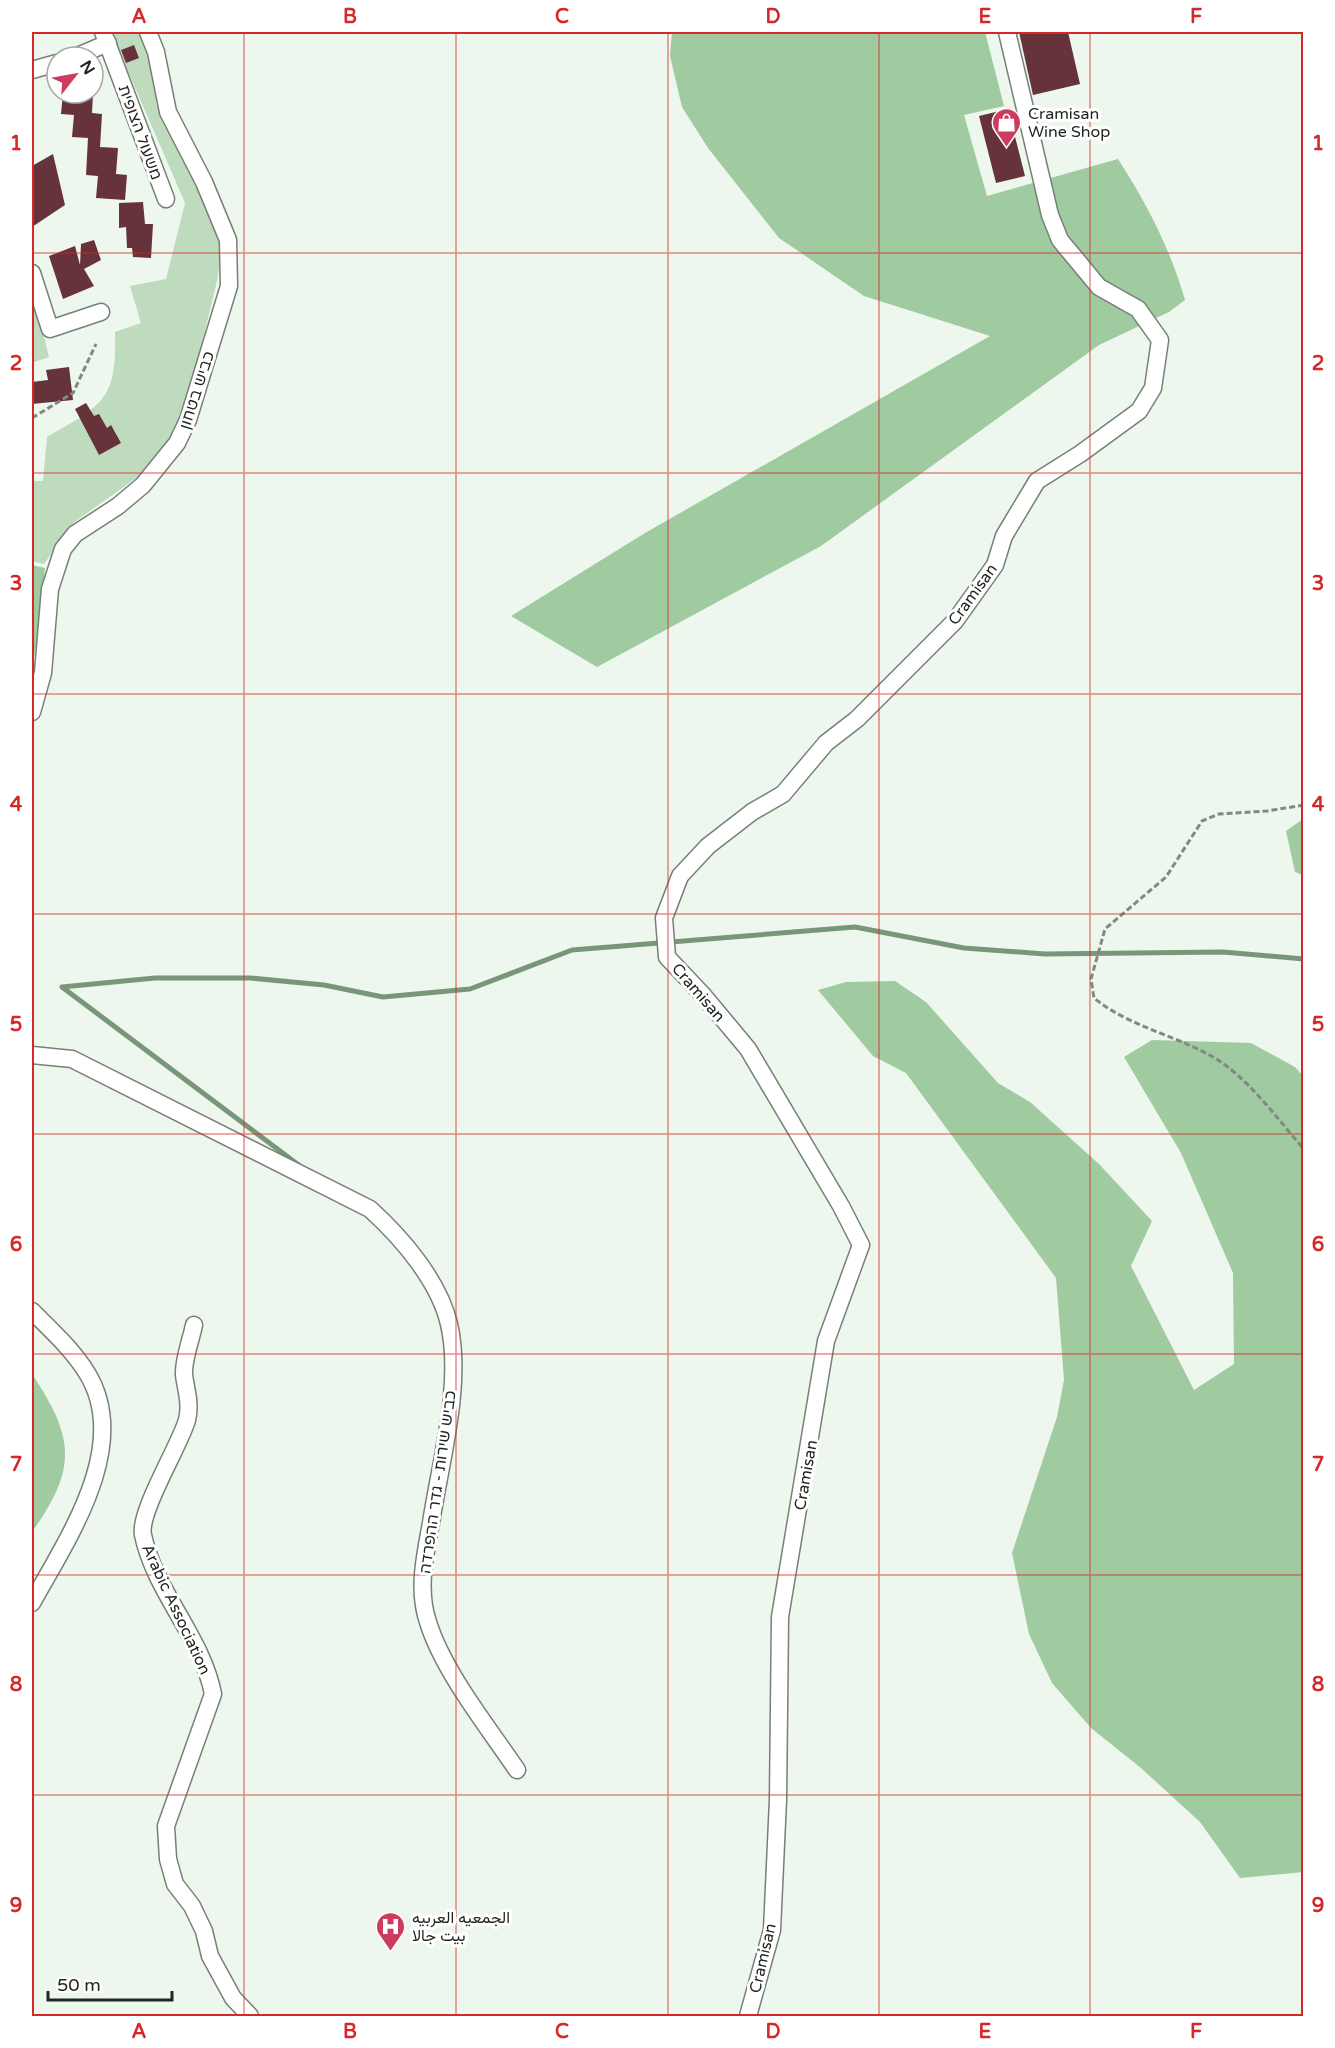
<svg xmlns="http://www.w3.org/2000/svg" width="1335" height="2048" viewBox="0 0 1335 2048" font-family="'Varela Round',Vazirmatn,'Noto Sans Hebrew',sans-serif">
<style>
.green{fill:#bfdbbe}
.forest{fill:#a0ca9f}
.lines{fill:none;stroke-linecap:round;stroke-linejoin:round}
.stream{stroke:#799778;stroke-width:5}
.building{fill:#66333b}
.minor-casing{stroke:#778076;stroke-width:19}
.path{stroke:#828982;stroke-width:3;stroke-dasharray:6 3;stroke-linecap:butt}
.minor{stroke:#fff;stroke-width:16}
.grid{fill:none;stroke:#d62828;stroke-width:1.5;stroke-opacity:0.55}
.labels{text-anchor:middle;stroke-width:6;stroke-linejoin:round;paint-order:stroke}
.poi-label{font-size:16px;fill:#222622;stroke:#fff;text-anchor:start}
.street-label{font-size:16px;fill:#222622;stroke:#fff}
.neatline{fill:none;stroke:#d62828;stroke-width:2}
.grid-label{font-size:20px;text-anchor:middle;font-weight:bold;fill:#d62828}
</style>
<rect width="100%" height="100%" fill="#edf7ed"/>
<g class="green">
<path d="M111,32H140L155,70L156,104L217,225L221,254L217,281L184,418L165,448L142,474L73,523L44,564L32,561V481H43L47,437C103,405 117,400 115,332L141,323L130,286L166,279L185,203Z"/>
<polygon points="32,287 49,357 32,363"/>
</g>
<g class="forest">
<path d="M672,32H985L1004,106L964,115L987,196L1118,159C1147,204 1170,248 1185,300L1169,312L1099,345L821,546L597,667L511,616L645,533L990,336L864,296L779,238L708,148L682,107L670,56Z"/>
<polygon points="32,565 45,568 40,621 32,670"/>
<polygon points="1303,819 1303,875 1295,872 1286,831"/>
<polygon points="895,981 926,1002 998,1083 1030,1102 1099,1164 1152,1221 1131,1266 1194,1390 1234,1364 1233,1273 1181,1153 1124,1057 1152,1040 1251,1043 1295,1067 1303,1076 1303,1872 1240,1878 1200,1822 1141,1768 1091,1728 1052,1683 1029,1634 1012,1553 1057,1417 1064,1380 1056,1278 906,1073 873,1056 818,990 846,982"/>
<path d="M32,1374C75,1439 77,1468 32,1532Z"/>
</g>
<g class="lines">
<polyline class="stream" points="300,1166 62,987 155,978 250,978 324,985 383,997 470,989 572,950 855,927 964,948 1045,954 1223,952 1304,959"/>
</g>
<g class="building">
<polygon points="1019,32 1068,32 1080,84 1033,95"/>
<polygon points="134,45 139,58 126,63 121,50"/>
<polygon points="63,93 93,93 92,113 102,114 100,147 118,148 116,174 127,175 125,200 96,198 98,176 86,175 88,138 72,137 74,115 61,114"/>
<polygon points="1008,109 1025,176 996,183 979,116"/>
<polygon points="53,154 65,205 32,227 32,166"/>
<polygon points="143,202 145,224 153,224 151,258 133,257 132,248 127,248 126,227 119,228 119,203"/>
<polygon points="94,240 101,260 84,269 94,286 63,299 49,256 75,246 80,265 81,244"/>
<polygon points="69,367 73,400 32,404 32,382 48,380 46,370"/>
<polygon points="86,403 94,416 99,414 107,428 111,425 121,443 99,455 75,409"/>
</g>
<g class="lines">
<defs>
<g id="minor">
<polyline points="103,32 166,199"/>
<polyline points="75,57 108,43"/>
<polyline points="32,70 57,63"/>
<polyline points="32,273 50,329 101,312"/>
<polyline points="32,712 43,673 50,589 63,549 75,534 118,506 143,485 177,443 188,420 229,286 228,240 204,182 168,112 156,52 148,32"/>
<path d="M32,1055L72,1059L370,1209C402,1238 439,1281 449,1324C463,1384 440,1463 431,1523C425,1556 417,1590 428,1622C443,1671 488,1727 517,1770"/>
<path d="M32,1311C52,1331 72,1349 87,1373C132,1446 67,1539 32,1603"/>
<path d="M194,1325C191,1340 183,1360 184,1375C186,1390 191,1404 187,1420C180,1445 138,1513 143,1535C155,1592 202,1637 213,1694L166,1826L168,1859L175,1884L192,1906L204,1931L210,1956L233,1998L250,2016"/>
<polyline points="748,2016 772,1930 778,1800 780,1617 826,1341 861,1245 841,1206 748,1049 703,995 667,957 664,918 680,876 708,846 752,812 783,794 826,743 857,719 955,621 995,565 1004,536 1037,481 1080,454 1139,411 1153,388 1160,340 1138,309 1099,287 1060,240 1050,215 1007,32"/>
</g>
</defs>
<use href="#minor" class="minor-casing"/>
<g class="path">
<polyline points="32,418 73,393 96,344"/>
<path d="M1304,805L1267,811L1219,814L1202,821L1166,877L1105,929L1091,979L1094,998C1128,1026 1175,1035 1213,1057C1249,1078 1277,1119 1304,1149"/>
</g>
<use href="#minor" class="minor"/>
</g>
<path class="grid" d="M244,32V2016M456,32V2016M668,32V2016M879,32V2016M1090,32V2016M32,253H1304M32,473H1304M32,694H1304M32,914H1304M32,1134H1304M32,1354H1304M32,1575H1304M32,1795H1304"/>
<defs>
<symbol id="shop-pin" viewBox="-11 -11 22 30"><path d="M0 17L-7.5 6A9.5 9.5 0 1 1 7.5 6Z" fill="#cb3c5f" stroke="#fff"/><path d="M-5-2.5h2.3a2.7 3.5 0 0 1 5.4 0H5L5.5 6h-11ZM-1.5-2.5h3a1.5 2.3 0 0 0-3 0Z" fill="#fff"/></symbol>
<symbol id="hospital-pin" viewBox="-11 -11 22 30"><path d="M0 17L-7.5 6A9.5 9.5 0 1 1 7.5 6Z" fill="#cb3c5f" stroke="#fff"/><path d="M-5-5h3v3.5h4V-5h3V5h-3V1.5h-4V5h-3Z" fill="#fff"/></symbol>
</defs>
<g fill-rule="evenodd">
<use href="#shop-pin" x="990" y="106" width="33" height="45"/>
<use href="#hospital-pin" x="374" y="1910" width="33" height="45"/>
</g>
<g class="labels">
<g class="poi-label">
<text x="1028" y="119">Cramisan<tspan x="1028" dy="18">Wine Shop</tspan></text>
<text x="412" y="1923">الجمعيه العربيه<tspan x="412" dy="18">بيت جالا</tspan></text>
</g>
<g class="street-label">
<text transform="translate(141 132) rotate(70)" y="6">משעול הצופית</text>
<text transform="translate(196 390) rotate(-72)" y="6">כביש בטחון</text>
<text transform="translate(972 594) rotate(-54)" y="6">Cramisan</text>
<text transform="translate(699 992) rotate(49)" y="6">Cramisan</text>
<text transform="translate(805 1475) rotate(-80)" y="6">Cramisan</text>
<text transform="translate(437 1482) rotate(-82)" y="6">כביש שירות - גדר ההפרדה</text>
<text transform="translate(177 1609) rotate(65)" y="6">Arabic Association</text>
<text transform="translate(762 1958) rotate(-77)" y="6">Cramisan</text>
</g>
</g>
<rect width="1335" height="2048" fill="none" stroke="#ffffff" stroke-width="66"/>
<g transform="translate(75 75) rotate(59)"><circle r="28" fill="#ffffff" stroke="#a7a8a7" stroke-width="1.5"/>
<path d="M0-4.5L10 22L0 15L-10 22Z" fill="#cb3c5f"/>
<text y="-9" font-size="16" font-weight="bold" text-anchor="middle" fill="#222622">N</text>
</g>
<path d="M48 1991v9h124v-9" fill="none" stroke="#222622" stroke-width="3"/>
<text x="57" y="1991" font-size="18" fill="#222622" stroke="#ffffff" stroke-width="4.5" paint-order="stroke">50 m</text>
<rect x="33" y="33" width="1269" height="1982" class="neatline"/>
<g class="grid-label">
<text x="139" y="23">A</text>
<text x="350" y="23">B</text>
<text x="562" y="23">C</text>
<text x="773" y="23">D</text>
<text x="985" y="23">E</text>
<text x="1196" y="23">F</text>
<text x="16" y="150">1</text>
<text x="1318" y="150">1</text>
<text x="16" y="370">2</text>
<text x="1318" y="370">2</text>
<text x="16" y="590">3</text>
<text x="1318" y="590">3</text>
<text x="16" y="811">4</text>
<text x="1318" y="811">4</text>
<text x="16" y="1031">5</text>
<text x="1318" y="1031">5</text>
<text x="16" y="1251">6</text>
<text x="1318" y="1251">6</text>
<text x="16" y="1471">7</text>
<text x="1318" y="1471">7</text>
<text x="16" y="1691">8</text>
<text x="1318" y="1691">8</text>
<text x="16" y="1912">9</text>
<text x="1318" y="1912">9</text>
<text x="139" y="2038">A</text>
<text x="350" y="2038">B</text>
<text x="562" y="2038">C</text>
<text x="773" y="2038">D</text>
<text x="985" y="2038">E</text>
<text x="1196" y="2038">F</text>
</g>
</svg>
